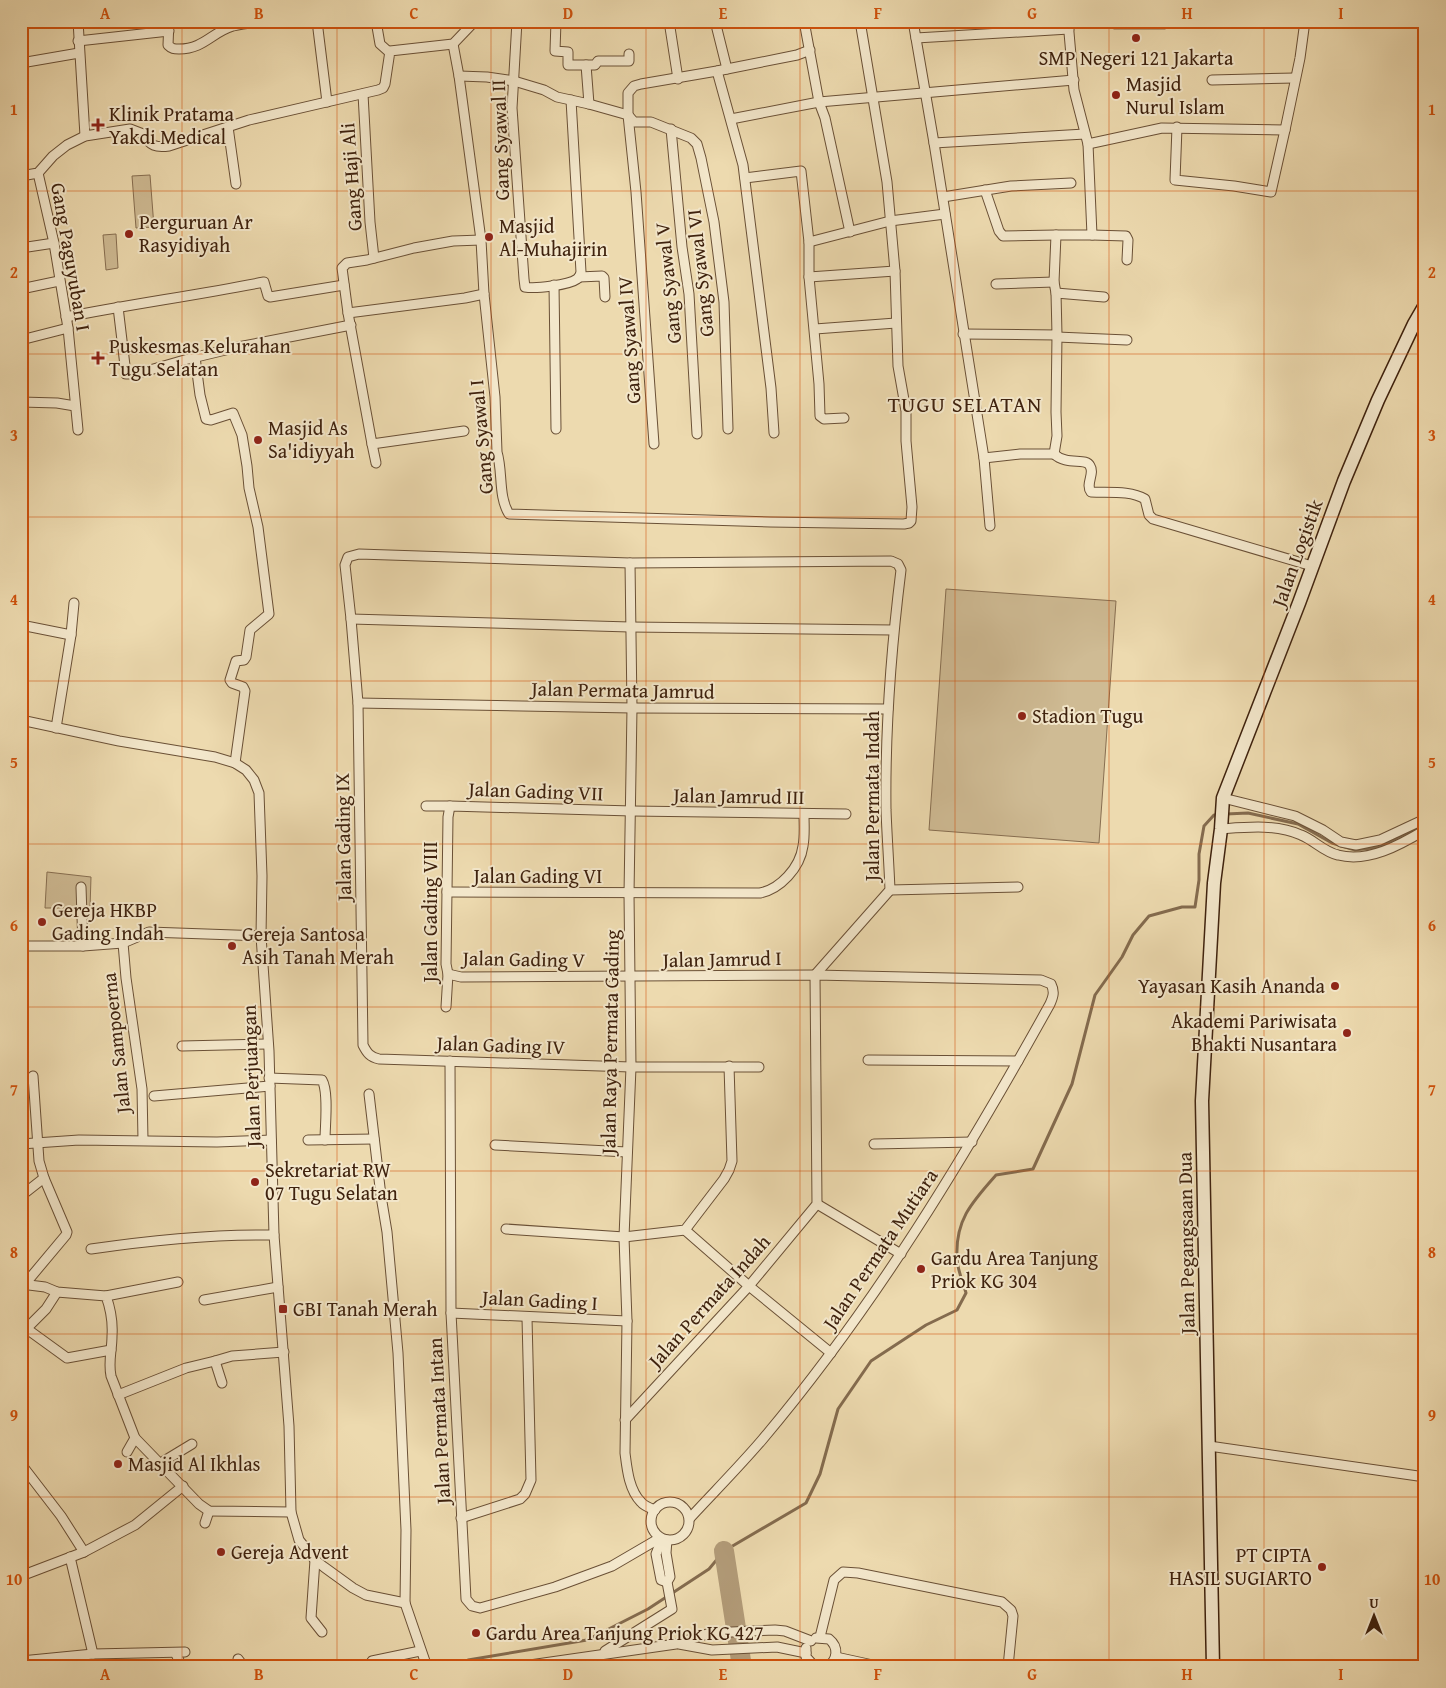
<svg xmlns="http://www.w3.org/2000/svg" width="1446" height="1688" viewBox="0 0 1446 1688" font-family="'Gentium Book Plus',serif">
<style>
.green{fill:#cfbb94;stroke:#876e51}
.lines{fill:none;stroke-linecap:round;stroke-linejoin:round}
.stream{stroke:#846b4e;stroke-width:3}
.river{stroke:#b29b78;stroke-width:20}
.street-casing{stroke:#6a5036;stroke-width:11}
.secondary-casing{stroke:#3f220e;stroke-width:15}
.street{stroke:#f3e7cb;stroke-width:9}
.secondary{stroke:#f3e7cb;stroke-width:12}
.grid{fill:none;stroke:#cf510c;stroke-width:1;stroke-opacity:0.55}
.poi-dot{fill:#8f2418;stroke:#f3e7cb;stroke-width:2}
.labels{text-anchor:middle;stroke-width:4;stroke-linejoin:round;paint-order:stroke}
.poi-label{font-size:20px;fill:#3f220e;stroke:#f3e7cb;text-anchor:start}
.street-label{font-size:20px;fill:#3f220e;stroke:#f3e7cb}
.quarter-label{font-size:22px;letter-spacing:1px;fill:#3f220e;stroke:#f3e7cb}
.neatline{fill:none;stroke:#cf510c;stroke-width:2}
.grid-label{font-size:16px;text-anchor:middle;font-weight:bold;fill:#cf510c}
</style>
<rect width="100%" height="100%" fill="#eddaaf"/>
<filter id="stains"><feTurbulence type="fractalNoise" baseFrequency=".004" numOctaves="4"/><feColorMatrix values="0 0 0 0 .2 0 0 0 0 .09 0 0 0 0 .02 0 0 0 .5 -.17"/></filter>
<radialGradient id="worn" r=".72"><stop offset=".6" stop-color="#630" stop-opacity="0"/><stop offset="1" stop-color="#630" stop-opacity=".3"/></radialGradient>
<g class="green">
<rect x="1114" y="21" width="51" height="8"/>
<polygon points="150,175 154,227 136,228 132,176"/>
<polygon points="116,234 118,268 106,270 103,235"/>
<polygon points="946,589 1116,601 1099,843 929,830"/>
<polygon points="47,872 91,877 90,908 45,908"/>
</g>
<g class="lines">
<g class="stream">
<polyline points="1226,814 1248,813 1298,824 1332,843 1355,850 1379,847 1425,824"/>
<path d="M452,1667L468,1660L587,1640L648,1609L709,1569L724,1551L806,1503L820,1474L838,1409L871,1361L926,1325L957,1310L966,1293C963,1282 957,1269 957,1258C955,1220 972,1202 996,1175L1033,1169L1072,1084L1095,995L1122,957L1133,935L1149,916L1182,907H1195L1199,880V854L1204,826L1214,815H1220"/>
</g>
<polyline class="river" points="724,1551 742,1667"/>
<defs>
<g id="street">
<polyline points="78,21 85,136"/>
<path d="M169,21L168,45C172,49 174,49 179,49C204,49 212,32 233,26C246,23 260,22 273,21"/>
<polyline points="317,21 327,102"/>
<polyline points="376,21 380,44 389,52"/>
<path d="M517,21L512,108L524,279L525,287C535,289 569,285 577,279C580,277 580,275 581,272L571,100"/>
<polyline points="556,21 555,51 568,52 568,65 595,65 598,61 629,61 629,54"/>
<polyline points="669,21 678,79"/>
<polyline points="715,21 727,69"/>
<polyline points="804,21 819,102 825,118 850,232"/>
<polyline points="913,21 934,143 984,458 990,526"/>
<polyline points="1068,21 1074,90 1088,144 1162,128 1285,130 1300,58 1305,21"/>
<polyline points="916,38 1069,29"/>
<polyline points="78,41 169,31"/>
<path d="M453,44L459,76L481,240L484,294L495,397L497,452C503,472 498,496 509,514L770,522L904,524L909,523L911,521L912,507L906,441V411L898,366L895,271L887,182L860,21"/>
<polyline points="21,63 79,53"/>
<polyline points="586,65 589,104"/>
<polyline points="717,71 743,165 771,388 774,433"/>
<polyline points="459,76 487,77 514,81 544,90 557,97 589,104 628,115 634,122 651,122 691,138 697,144 701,158 714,222 724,302 728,429"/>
<polyline points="1212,80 1295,78"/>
<polyline points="363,94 370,222 374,258"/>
<polyline points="731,119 819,102 1074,80"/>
<polyline points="228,127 236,184"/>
<polyline points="1177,127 1175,180 1234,186 1271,192 1285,130"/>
<polyline points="671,129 682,247 689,294 697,434"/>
<polyline points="934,143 1085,134"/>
<polyline points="38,173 54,243 68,328 78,430"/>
<path d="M21,176L38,173L53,156L67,145L85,136L130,129L143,134C150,146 156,148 169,146L249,120L378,90L383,88L385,84L390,51L453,44L475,21"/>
<polyline points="745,178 801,171 809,242 809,277 819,384 820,416 824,419 844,418"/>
<polyline points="985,190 999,231 1003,236 1056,235"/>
<polyline points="943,197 1011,186 1071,183"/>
<polyline points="1092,235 1126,236 1128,240 1127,260"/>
<polyline points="809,242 890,221 945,214"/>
<polyline points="21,248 54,243"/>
<polyline points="579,277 602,276 604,278 605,297"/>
<polyline points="809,277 895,271"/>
<polyline points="996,284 1054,282"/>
<polyline points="554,285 556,429"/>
<polyline points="21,289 59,281"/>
<polyline points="1056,293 1104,297"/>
<polyline points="118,307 126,374 136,374 188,359 238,347 351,325"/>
<polyline points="348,313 465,298 484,294"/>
<path d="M66,317C132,304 198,295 264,282L268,296L270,297L344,285"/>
<polyline points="815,329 896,323"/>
<polyline points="963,334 1057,335 1056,293 1054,282 1056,235 1092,235 1088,144"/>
<polyline points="1057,337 1127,340"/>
<polyline points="21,340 68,328"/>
<polyline points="195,357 200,395 206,419 211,420 233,413 242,435 247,466 249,488 258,527 269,614 250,630 246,657 244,660 236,661 230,680 232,683 243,687 245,691 235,763"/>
<polyline points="21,402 57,403 75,406"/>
<polyline points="464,431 372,444 348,313 342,268 347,263 367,260 414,248 453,241 481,240"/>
<polyline points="372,444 376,463"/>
<polyline points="654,444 636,192 628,115 628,93 634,86 641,84 717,71 797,55 810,50"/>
<path d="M1054,454C1067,466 1086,457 1090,466C1095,474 1085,484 1091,492C1108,493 1130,490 1145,499L1149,515L1153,519L1312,566"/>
<polyline points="984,458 1020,454 1054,454 1057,436 1056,412 1057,335"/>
<path d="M630,563L632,708L629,894L631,1067L624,1237L627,1321L625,1453C627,1469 629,1490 641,1502C644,1506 650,1508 655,1510"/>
<polyline points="351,619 630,627 893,630"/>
<polyline points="21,625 71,635 56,728"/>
<polyline points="71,635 74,603"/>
<polyline points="358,703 632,708 888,709"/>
<polyline points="21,720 119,741 215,757 235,763 246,770 254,780 259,793 262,876 261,936 269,1051 274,1235 289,1426 291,1512 299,1540 315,1560 324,1567 353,1588 366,1595 405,1603 427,1667"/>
<polyline points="1223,798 1295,816 1323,830 1341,842 1356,845 1380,840 1425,819"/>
<polyline points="426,806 450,806"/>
<path d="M1221,829C1248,827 1276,824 1301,835C1314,840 1324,852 1338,855C1368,863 1400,845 1425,830"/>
<polyline points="81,887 83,946"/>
<polyline points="890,890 1018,887"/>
<path d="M447,892L760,893C780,889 800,868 803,846C805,836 804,825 804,814"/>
<polyline points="123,943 126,978 142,1089 143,1140"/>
<polyline points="21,946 83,946 123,943 149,932 261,936"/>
<path d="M448,974L461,977L815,975L1041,980L1051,984C1055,992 1053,997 1050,1004C965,1157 875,1306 762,1440C739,1467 714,1492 690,1518"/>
<polyline points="446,1007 448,974 446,964 448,817 450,806 632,811 846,814"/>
<polyline points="182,1046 268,1044"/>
<polyline points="868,1060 1018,1061"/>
<polyline points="450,1061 451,1313 466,1599 472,1606 480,1608 555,1587 612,1566 660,1538"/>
<path d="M269,1078L322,1080C329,1092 325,1125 325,1140"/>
<polyline points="369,1094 381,1196 387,1232 398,1353 406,1530 405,1603"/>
<polyline points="154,1096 270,1086"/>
<polyline points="308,1140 374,1139"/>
<polyline points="21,1144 79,1140 217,1142 271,1140"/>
<polyline points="874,1144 972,1142"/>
<polyline points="495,1145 627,1152"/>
<polyline points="21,1196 44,1178"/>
<polyline points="817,1204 901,1254"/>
<polyline points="506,1229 624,1237 685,1230 724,1179 729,1170 732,1161 729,1066"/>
<polyline points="685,1230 749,1286 831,1353"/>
<path d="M91,1249C152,1240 213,1234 274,1235"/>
<path d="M21,1284L45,1287L57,1292L106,1296C111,1310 113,1322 112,1336C112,1350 108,1362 111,1376L135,1438L199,1504L209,1511L291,1512"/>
<polyline points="25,1284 66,1235 67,1232 44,1178 39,1161 33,1076"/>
<polyline points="106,1296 178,1282"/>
<polyline points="204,1300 278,1287"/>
<polyline points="451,1313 627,1321"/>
<polyline points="27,1329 67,1358 111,1350"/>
<polyline points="21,1334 46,1309 57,1292"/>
<polyline points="215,1361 232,1356 284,1352"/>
<polyline points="118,1395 186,1368 215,1361 222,1383"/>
<path d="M625,1420L749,1286L817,1204L815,975L890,890C889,864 887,837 886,810C885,730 891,650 901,570L898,564L891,561L630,563L359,554L348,557L345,565L351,619L358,703L363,1045C367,1053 370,1057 379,1059L631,1067H759"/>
<polyline points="1209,1446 1425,1477"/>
<polyline points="127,1452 135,1438"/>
<polyline points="21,1464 61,1516 84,1552"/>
<polyline points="159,1464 192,1444"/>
<circle cx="670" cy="1521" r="19"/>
<polyline points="461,1518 520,1499 525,1494 531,1480 527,1318"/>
<polyline points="205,1523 209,1511"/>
<polyline points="662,1539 656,1554 661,1580 667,1582"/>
<polyline points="70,1557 93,1654"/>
<polyline points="315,1560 311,1618 322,1632"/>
<polyline points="21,1576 84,1552 135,1525 183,1486"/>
<polyline points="820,1637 834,1580 843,1572 858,1573 1002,1602 1011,1610 1013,1616 1008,1667"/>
<path d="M816,1638L829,1639C839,1647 838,1660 827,1667"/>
<polyline points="679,1644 712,1650 777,1647 806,1653"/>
<polyline points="806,1648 806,1657 815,1667"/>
<polyline points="605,1651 672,1609 667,1582 670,1577 666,1553 667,1540"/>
<polyline points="176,1654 182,1667"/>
<polyline points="836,1657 882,1667"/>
<polyline points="238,1659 244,1667"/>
<polyline points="21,1661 93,1654 185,1652"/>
<polyline points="368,1667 372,1661 420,1651"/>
<polyline points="516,1667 676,1644 710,1633 775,1630 785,1631 811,1641"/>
</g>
<polyline id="secondary" points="1213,1667 1202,1101 1214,883 1221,829 1223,798 1299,603 1344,481 1378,400 1414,324 1425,305"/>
</defs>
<use href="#street" class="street-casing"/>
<use href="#secondary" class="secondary-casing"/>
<use href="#street" class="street"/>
<use href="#secondary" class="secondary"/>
</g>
<path class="grid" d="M182,21V1667M337,21V1667M491,21V1667M646,21V1667M800,21V1667M955,21V1667M1109,21V1667M1264,21V1667M21,191H1425M21,354H1425M21,517H1425M21,681H1425M21,844H1425M21,1007H1425M21,1171H1425M21,1334H1425M21,1497H1425"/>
<g class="poi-dot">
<circle cx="1136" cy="38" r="5"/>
<circle cx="1116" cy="95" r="5"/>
<path d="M95.5 117.5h5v5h5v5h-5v5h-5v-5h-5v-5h5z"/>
<circle cx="129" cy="234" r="5"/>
<circle cx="489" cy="237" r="5"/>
<path d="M95.5 350.5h5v5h5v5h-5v5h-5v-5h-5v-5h5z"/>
<circle cx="258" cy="440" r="5"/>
<circle cx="1022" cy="716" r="5"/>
<circle cx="42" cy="922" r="5"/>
<circle cx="232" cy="946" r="5"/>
<circle cx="1335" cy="986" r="5"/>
<circle cx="1347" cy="1033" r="5"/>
<circle cx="255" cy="1182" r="5"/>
<circle cx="921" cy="1269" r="5"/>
<rect x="278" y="1304" width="10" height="10" rx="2.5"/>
<circle cx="118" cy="1464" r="5"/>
<circle cx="221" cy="1552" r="5"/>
<circle cx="1322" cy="1567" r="5"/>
<circle cx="476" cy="1633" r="5"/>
</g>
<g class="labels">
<g class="poi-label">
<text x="1136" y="65" text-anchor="middle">SMP Negeri 121 Jakarta</text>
<text x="1126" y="91">Masjid<tspan x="1126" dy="23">Nurul Islam</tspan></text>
<text x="109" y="121">Klinik Pratama<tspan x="109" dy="23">Yakdi Medical</tspan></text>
<text x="139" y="229">Perguruan Ar<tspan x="139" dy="23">Rasyidiyah</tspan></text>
<text x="499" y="233">Masjid<tspan x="499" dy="23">Al-Muhajirin</tspan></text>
<text x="109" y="353">Puskesmas Kelurahan<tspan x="109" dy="23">Tugu Selatan</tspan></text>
<text x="268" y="435">Masjid As<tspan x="268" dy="23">Sa'idiyyah</tspan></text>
<text x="1032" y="723">Stadion Tugu</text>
<text x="52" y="917">Gereja HKBP<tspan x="52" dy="23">Gading Indah</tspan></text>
<text x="242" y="941">Gereja Santosa<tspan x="242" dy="23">Asih Tanah Merah</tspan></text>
<text x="1325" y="993" text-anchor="end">Yayasan Kasih Ananda</text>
<text x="1337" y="1028" text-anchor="end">Akademi Pariwisata<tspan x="1337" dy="23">Bhakti Nusantara</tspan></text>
<text x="265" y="1177">Sekretariat RW<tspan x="265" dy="23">07 Tugu Selatan</tspan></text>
<text x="931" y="1265">Gardu Area Tanjung<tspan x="931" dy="23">Priok KG 304</tspan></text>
<text x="293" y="1316">GBI Tanah Merah</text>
<text x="128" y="1471">Masjid Al Ikhlas</text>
<text x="231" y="1559">Gereja Advent</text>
<text x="1312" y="1562" text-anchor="end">PT CIPTA<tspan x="1312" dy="23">HASIL SUGIARTO</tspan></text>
<text x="486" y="1640">Gardu Area Tanjung Priok KG 427</text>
</g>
<g class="street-label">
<text transform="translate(500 140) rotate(-92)" y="7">Gang Syawal II</text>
<text transform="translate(351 177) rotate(-94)" y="7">Gang Haji Ali</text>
<text transform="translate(71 257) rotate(80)" y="7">Gang Paguyuban I</text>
<text transform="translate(700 273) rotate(-96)" y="7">Gang Syawal VI</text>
<text transform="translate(668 283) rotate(-96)" y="7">Gang Syawal V</text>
<text transform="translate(629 340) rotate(-94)" y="7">Gang Syawal IV</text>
<text transform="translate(481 437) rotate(-95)" y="7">Gang Syawal I</text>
<text transform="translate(1297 553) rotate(-70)" y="7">Jalan Logistik</text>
<text transform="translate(623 690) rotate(1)" y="7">Jalan Permata Jamrud</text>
<text transform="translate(536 791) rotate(2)" y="7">Jalan Gading VII</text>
<text transform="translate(739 796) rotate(1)" y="7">Jalan Jamrud III</text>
<text transform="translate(872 796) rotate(-90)" y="7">Jalan Permata Indah</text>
<text transform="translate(343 837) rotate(-91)" y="7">Jalan Gading IX</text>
<text x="538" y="883">Jalan Gading VI</text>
<text transform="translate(430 912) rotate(-90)" y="7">Jalan Gading VIII</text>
<text transform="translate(524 959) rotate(1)" y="7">Jalan Gading V</text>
<text transform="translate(722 959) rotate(-1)" y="7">Jalan Jamrud I</text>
<text transform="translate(610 1042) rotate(-89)" y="7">Jalan Raya Permata Gading</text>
<text transform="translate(116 1043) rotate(-96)" y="7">Jalan Sampoerna</text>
<text transform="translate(501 1045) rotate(2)" y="7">Jalan Gading IV</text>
<text transform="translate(251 1076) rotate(-92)" y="7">Jalan Perjuangan</text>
<text transform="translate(1186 1243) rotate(-91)" y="7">Jalan Pegangsaan Dua</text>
<text transform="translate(880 1249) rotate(-56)" y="7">Jalan Permata Mutiara</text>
<text transform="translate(540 1300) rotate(3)" y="7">Jalan Gading I</text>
<text transform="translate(709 1301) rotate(-48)" y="7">Jalan Permata Indah</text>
<text transform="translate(439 1421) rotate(-93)" y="7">Jalan Permata Intan</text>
</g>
<g class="quarter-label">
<text x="965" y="412">TUGU SELATAN</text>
</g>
</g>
<rect width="1446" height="1688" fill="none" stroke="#eddaaf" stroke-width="55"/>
<g transform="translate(1374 1616)" stroke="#f3e7cb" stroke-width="4" paint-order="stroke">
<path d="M0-4L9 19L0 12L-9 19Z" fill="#3f220e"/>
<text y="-8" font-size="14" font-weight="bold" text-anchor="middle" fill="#3f220e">U</text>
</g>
<rect x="28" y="28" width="1390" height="1632" class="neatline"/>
<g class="grid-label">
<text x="105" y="19">A</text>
<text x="259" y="19">B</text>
<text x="414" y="19">C</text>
<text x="568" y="19">D</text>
<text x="723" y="19">E</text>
<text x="878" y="19">F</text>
<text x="1032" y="19">G</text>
<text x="1187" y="19">H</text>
<text x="1341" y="19">I</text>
<text x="14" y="115">1</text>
<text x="1432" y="115">1</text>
<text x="14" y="278">2</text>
<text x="1432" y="278">2</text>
<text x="14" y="441">3</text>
<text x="1432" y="441">3</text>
<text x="14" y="605">4</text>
<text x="1432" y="605">4</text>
<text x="14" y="768">5</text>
<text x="1432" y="768">5</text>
<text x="14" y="931">6</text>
<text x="1432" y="931">6</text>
<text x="14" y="1095">7</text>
<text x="1432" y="1095">7</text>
<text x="14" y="1258">8</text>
<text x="1432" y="1258">8</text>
<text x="14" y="1421">9</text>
<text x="1432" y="1421">9</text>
<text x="14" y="1585">10</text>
<text x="1432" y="1585">10</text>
<text x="105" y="1680">A</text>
<text x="259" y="1680">B</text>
<text x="414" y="1680">C</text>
<text x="568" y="1680">D</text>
<text x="723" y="1680">E</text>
<text x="878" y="1680">F</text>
<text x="1032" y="1680">G</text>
<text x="1187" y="1680">H</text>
<text x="1341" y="1680">I</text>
</g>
<rect width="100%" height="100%" filter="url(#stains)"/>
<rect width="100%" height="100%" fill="url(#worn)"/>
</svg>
